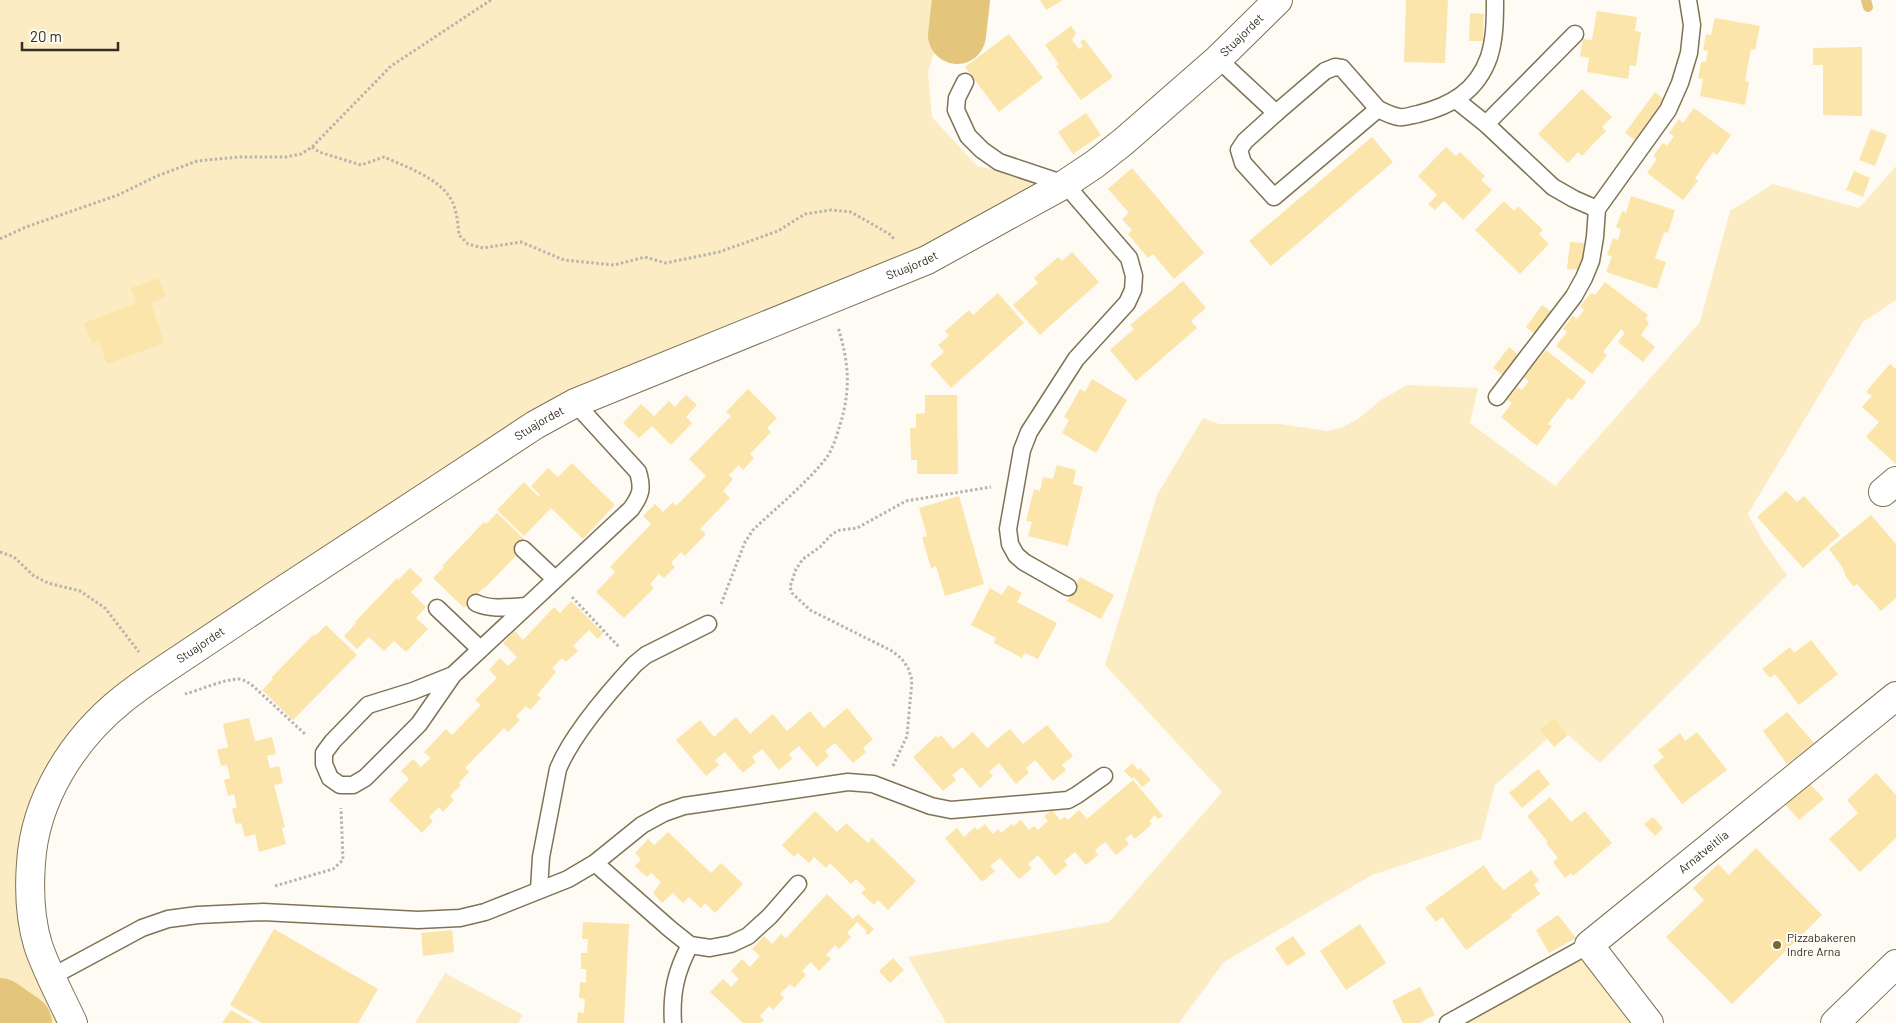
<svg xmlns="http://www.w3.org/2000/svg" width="1896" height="1023" viewBox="0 0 1896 1023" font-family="Barlow,sans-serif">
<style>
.built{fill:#feeec5}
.green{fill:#fbecc4}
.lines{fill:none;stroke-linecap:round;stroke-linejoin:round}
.stream{stroke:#e3c67c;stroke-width:10}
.river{stroke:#e3c67c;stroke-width:58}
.building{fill:#fbe5aa}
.lane-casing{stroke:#7f7355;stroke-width:19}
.street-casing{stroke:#7f7355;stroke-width:30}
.secondary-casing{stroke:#7f7355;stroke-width:30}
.path{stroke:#b8b4ac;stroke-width:3;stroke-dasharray:2.5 2.5;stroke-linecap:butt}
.lane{stroke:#fff;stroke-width:16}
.street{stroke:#fff;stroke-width:28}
.secondary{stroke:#fff;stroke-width:28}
.poi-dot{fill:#796735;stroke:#fefbf5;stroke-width:2}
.labels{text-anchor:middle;stroke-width:4;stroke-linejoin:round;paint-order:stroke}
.street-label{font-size:12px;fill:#342f22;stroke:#fefbf5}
.poi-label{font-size:12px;fill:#342f22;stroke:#fefbf5;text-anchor:start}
</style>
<rect width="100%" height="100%" fill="#fefbf5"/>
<polygon class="built" points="1589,945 1649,1023 1448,1023"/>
<g class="green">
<polygon points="0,0 965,0 940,32 928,72 932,117 977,166 1065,184 575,403 78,744 30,876 73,1023 0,1023"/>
<polygon points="1896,166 1896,300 1863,322 1748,514 1762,540 1787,575 1600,763 1560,728 1495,785 1481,839 1372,875 1224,962 1179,1023 946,1023 908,957 1109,922 1222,792 1105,665 1157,495 1203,418 1219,424 1280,424 1327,431 1343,427 1358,419 1381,400 1407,385 1478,388 1470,423 1555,486 1700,322 1730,211 1773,184 1859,208"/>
<polygon points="445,973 523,1015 518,1023 415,1023"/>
</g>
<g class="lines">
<polyline class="stream" points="1866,0 1868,7"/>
<g class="river">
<polyline points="957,35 961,0"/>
<polyline points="0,1007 23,1023"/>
</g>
</g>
<g class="building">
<polygon points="1040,0 1063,0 1046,10"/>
<polygon points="1406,0 1448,0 1445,63 1404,62"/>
<polygon points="1597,11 1637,17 1635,31 1641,32 1636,66 1630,65 1628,79 1587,72 1589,58 1580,56 1583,39 1592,40"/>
<polygon points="1470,13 1484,14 1483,41 1469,41"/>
<polygon points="1715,18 1760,26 1755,50 1751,49 1745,81 1749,82 1745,105 1700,96 1703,79 1698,78 1701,62 1706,62 1708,51 1703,50 1706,34 1711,35"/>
<polygon points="1071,26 1076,33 1072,40 1079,49 1083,46 1080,42 1084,39 1113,77 1081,100 1056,66 1059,64 1045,45"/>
<polygon points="1009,34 1043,78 999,112 965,67"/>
<polygon points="1862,47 1862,116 1823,115 1823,65 1813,65 1813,48"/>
<polygon points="1582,89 1612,117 1602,127 1606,131 1594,143 1582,156 1578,152 1568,163 1538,134"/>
<polygon points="1655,92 1666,101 1636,141 1625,133"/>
<polygon points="1694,108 1731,135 1717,155 1713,152 1695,178 1698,181 1683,200 1647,173 1657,159 1653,156 1663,143 1667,146 1674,136 1669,133 1679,119 1683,123"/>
<polygon points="1086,113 1101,135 1073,154 1058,132"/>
<polygon points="1871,129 1887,135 1875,166 1859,160"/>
<polygon points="1372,137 1393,162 1271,266 1249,241"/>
<polygon points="1446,147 1456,156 1460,152 1485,176 1481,180 1492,190 1463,220 1444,201 1435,210 1428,204 1437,195 1418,176"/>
<polygon points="1132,168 1204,253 1174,279 1153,254 1148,258 1128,234 1132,230 1122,219 1129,213 1108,189"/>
<polygon points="1854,171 1870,178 1863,197 1846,190"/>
<polygon points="1631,196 1675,210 1668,233 1664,232 1655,258 1666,262 1657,289 1606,272 1612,256 1607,255 1613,238 1618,240 1621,229 1616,227 1622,211 1626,213"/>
<polygon points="1504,201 1514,211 1518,206 1543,230 1539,234 1549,244 1520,274 1475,230"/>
<polygon points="1570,242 1584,243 1581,270 1567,269"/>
<polygon points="1072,252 1099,282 1040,335 1013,305 1038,283 1034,278 1058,257 1062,261"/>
<polygon points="159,278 166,297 151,303 164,343 107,364 99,341 92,343 84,323 137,303 131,288"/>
<polygon points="1183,281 1206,308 1191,321 1197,328 1136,381 1110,350 1134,329 1130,325"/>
<polygon points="1605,282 1648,315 1645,319 1649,323 1641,335 1655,347 1643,362 1618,342 1625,333 1621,329 1603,352 1607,355 1592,374 1556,346 1567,332 1563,329 1573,316 1577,319 1584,310 1580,306 1591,293 1595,295"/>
<polygon points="998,293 1024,323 951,388 930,364 944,352 938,345 949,336 945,331 969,310 973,315"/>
<polygon points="1542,305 1553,313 1536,335 1526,327"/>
<polygon points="1509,347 1520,356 1504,376 1493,368"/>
<polygon points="1546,350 1586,382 1572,400 1568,398 1548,424 1552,426 1537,446 1501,417 1512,403 1507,400 1518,387 1522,390 1529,381 1524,377"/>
<polygon points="1890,364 1896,369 1896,464 1866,437 1879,422 1862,407 1872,396 1866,392"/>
<polygon points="1092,379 1127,400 1096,453 1062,433 1069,420 1064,417 1073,402 1080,389 1085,392"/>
<polygon points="748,389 777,418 767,428 771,432 750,454 754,458 743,470 739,465 729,475 733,479 723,491 730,498 700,529 706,534 685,556 681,552 671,563 675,567 664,578 659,574 650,584 654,588 624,618 596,592 615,572 610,567 651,524 643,516 655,504 663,512 673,502 676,506 706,476 689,459 731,416 726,412"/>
<polygon points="686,395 697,405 686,417 692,423 671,445 652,426 639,438 623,423 641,404 654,416 669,401 675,407"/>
<polygon points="925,395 957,395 958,474 917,474 917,460 911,460 910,428 916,428 916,414 925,413"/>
<polygon points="572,463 615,505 583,539 551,508 524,536 497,510 524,482 539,497 540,495 531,486 548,468 558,477"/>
<polygon points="1057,465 1076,470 1073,484 1083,487 1068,546 1028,536 1032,522 1026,521 1034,489 1040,491 1043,477 1053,479"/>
<polygon points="1786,491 1797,502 1804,496 1840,535 1803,568 1757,517"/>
<polygon points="959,496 984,584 945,596 936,566 931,568 922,537 927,536 919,508"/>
<polygon points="497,513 528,543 485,588 484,587 464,608 433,578 444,567 442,566 484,522 486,524"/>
<polygon points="1871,515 1896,544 1896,598 1881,611 1857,584 1854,586 1852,585 1845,575 1843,568 1829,549"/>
<polygon points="410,568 423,580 411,592 426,607 416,618 428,629 406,652 394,641 384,651 369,637 357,649 344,636 356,623 355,622 397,578 398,580"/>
<polygon points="1080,577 1114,595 1101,619 1067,601"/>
<polygon points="1008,585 1022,593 1017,602 1057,623 1038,659 1025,653 1022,658 994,643 996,638 971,625 990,588 1002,595"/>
<polygon points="571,601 603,633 598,639 589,630 573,646 578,651 566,662 562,658 552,668 556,672 537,695 541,698 530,710 526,706 516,716 520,720 508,732 504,728 465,768 469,772 459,783 461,785 450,796 454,800 443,812 439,807 429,817 433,821 422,833 389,800 409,779 401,771 413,759 421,767 431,758 424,752 446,729 452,735 481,705 475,700 497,678 489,670 500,658 508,666 517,657 503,643 515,631 523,640 554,607 560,613"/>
<polygon points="326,625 357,655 293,720 262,690 273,679 271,678 314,634 315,636"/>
<polygon points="1811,640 1838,674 1799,705 1775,674 1770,678 1762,669 1790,647 1794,653"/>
<polygon points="847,708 873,739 863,748 866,752 853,763 835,743 825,751 829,756 817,767 799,746 789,754 792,759 779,770 762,749 752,757 756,762 743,773 725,752 715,760 719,765 706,776 676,740 700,720 714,737 736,717 750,734 773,714 787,731 810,711 824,728"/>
<polygon points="1787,712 1814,743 1787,764 1763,731"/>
<polygon points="249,718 255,741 272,737 276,754 267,756 270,768 279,766 283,783 274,785 285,827 282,828 286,844 259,852 255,834 245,837 241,823 236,824 232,809 237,807 234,794 228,796 224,780 230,778 227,765 221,766 217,750 228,747 223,724"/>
<polygon points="1554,718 1568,735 1554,747 1540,730"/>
<polygon points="1047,725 1073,756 1062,765 1066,770 1053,781 1035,760 1026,768 1029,773 1016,784 999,763 989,772 993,776 980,788 962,767 952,775 956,780 943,791 913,757 936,736 938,738 941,735 953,749 973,732 987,748 1010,729 1023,744"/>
<polygon points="1697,732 1727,770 1682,804 1653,766 1664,757 1658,750 1670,741 1680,733 1685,741"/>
<polygon points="1132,763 1138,770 1140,768 1151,780 1142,787 1134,777 1132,779 1124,771"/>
<polygon points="1538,769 1550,784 1522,808 1509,793"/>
<polygon points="1876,773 1896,795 1896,838 1860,872 1829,839 1858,813 1847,800"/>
<polygon points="1133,780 1163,816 1158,819 1155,815 1149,821 1152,824 1135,839 1131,834 1125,839 1129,844 1116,855 1105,842 1095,850 1098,855 1086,865 1075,852 1064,861 1068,865 1055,876 1038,855 1028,864 1032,868 1019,879 1000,858 990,866 995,871 982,882 945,838 957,828 964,837 975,827 978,830 985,824 993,834 998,829 1001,833 1012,824 1014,826 1021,820 1029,830 1034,826 1038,830 1048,821 1044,816 1052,810 1060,820 1065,817 1068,820 1079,810 1087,819"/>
<polygon points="1809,783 1824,799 1799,820 1785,804"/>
<polygon points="1550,797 1571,822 1585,811 1612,843 1573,876 1571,873 1565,878 1553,862 1558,858 1546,843 1548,842 1527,816"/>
<polygon points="815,811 837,832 846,823 868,843 872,838 916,881 888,910 878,900 874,905 861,893 866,889 856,879 851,884 830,863 826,868 814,857 809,863 798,853 794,857 782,845"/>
<polygon points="1653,817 1663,828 1655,836 1644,824"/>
<polygon points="668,832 711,873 721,863 743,884 715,913 705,903 701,908 689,897 683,903 673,893 662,903 653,893 661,882 651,873 647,877 635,866 641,859 635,853 648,839 654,845"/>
<polygon points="1756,848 1822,915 1732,1004 1666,937 1704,900 1693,888 1718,864 1729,875"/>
<polygon points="1484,865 1494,880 1504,890 1531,870 1539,880 1534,885 1540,894 1511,915 1512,917 1466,950 1442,917 1436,922 1425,908"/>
<polygon points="827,894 853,919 858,914 874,929 868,935 865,933 867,931 857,922 847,933 851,937 839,949 835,945 826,955 831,959 819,971 811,962 802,971 806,975 794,988 790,984 780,994 784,998 773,1010 769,1006 760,1016 764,1020 761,1023 743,1023 710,992 723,979 731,987 739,979 731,971 742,959 750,967 760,956 752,949 764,936 772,944 781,934 786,938"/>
<polygon points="1558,915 1576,938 1549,953 1536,930"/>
<polygon points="583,922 629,924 624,1023 577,1023 578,1012 584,1013 585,999 579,998 580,982 586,983 586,969 581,969 581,953 587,953 588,939 582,939"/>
<polygon points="1360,924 1386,963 1346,990 1320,951"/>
<polygon points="274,929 378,989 358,1023 262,1023 230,1005"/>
<polygon points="452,930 454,952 423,956 421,933"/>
<polygon points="1293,936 1306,954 1287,966 1275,948"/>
<polygon points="893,958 904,970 890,983 879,971"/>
<polygon points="1420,987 1435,1015 1419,1023 1403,1023 1392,1001"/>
<polygon points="231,1010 253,1023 222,1023"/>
</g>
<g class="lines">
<defs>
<g id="lane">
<path d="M1218,59L1276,113L1245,141L1239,150L1243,163L1274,197L1378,109C1384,112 1392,116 1399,117C1405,118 1412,115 1418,114C1451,106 1477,91 1489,57C1495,38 1495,19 1495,0"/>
<polyline points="965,82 957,98 956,110 968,136 982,150 999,162 1065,184 1129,258 1134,276 1133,290 1127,303 1076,359 1029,432 1022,450 1008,529 1010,544 1016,555 1024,562 1068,587"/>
<polyline points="1456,100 1486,124 1553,187 1574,199 1597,209"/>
<polyline points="1276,113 1325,71 1335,67 1342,68 1378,109"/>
<polyline points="1486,124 1575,34"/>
<polyline points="1497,397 1574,296 1584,278 1591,261 1595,237 1597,209 1668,110 1680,83 1689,53 1692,25 1688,0"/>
<polyline points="523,549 555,579"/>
<path d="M476,603C491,610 509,607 526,606"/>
<polyline points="437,608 480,649"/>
<path d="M453,675L413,691L368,705L333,741L324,753V764L330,778L340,785H353L365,778L419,724L453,675L631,509C641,495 643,489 638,472L575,403"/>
<polyline points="595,863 670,929 690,945 710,948 731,944 748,936 770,916 798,884"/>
<path d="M539,890L541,857L558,769C572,735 609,692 635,664L646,655L708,624"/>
<polyline points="51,977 142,928 168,919 198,915 263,912 418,920 460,918 485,912 568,879 595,863 642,825 664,813 684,806 848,782 873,784 931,806 951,810 1068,800 1077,795 1104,776"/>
<path d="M673,1023C671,993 676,971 690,945"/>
<polyline points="1448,1023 1589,945"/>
</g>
<g id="street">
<polyline points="1883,492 1896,481"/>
<path id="s1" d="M73,1023C61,997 47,972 38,945C30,919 29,890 31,863C35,799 73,739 123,699C143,683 165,669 186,655C216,635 246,615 276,595C362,539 449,482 535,425L575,403L927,260L1065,184L1095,164L1123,142L1218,59L1278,0"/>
<path id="s2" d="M1649,1023L1589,945L1896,696"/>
</g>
<polyline id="secondary" points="1835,1023 1896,964"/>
</defs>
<use href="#lane" class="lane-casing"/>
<use href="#street" class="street-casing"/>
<use href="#secondary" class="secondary-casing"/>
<g class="path">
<path d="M312,147L319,152L361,165L384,157C406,167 440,178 452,201C457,211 458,224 459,235L468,244L483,248L521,242L564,260L614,265L645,257L666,263L719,252L778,231L805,214L831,210L851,212L891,235L895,241"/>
<polyline points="0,239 26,227 118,195 157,176 197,161 239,157 286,157 301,154 312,147 391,66 491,0"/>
<polyline points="0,552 14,557 34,576 48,583 80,591 105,608 139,652"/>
<polyline points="572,597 619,647"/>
<path d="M721,604L745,542L753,530C777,507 808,482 827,457C833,448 837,435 840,425C851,389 849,363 838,327"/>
<path d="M185,694C200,690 224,679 239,679C245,680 249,683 253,686L306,735"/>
<polyline points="893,766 907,736 912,680 908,668 902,659 892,651 810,610 792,593 790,587 796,569 803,559 820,547 832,534 840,530 857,528 906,501 991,487"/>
<polyline points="275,886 333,869 343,860 341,808"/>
</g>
<use href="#lane" class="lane"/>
<use href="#street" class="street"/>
<use href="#secondary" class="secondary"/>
</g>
<circle class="poi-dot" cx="1777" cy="945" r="5"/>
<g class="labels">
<g class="street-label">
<text dy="4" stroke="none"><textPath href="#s1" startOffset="1671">Stuajordet</textPath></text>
<text dy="4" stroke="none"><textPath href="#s1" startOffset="1266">Stuajordet</textPath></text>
<text dy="4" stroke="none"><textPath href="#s1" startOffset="861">Stuajordet</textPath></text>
<text dy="4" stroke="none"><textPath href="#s1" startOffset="456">Stuajordet</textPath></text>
<text dy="4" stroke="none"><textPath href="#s2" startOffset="246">Arnatveitlia</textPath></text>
</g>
<g class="poi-label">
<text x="1787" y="942">Pizzabakeren<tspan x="1787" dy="14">Indre Arna</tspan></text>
</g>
</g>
<path d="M22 42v8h96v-8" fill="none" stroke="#342f22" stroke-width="2.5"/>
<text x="30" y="42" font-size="15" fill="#342f22" stroke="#fefbf5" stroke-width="4" paint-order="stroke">20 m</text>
</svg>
